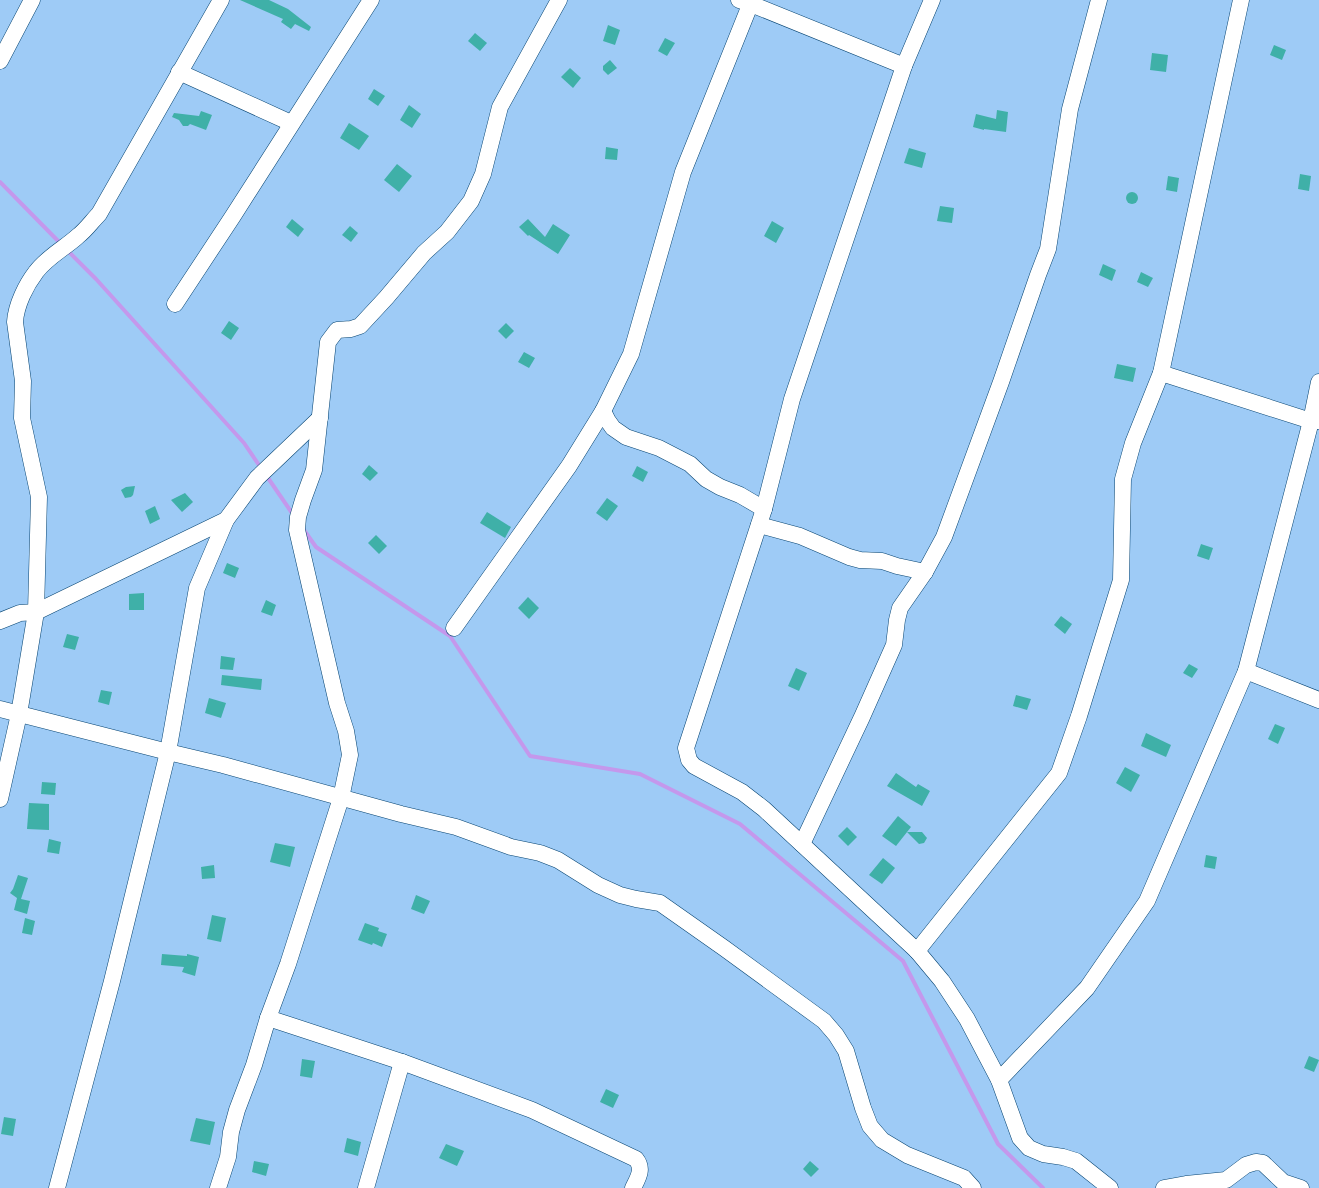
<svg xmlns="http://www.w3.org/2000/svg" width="1319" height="1188" viewBox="0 0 1319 1188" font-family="Lato,sans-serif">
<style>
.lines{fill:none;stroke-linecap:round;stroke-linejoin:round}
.stream{stroke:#c498ec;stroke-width:4}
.building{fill:#3fb0a8}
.street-casing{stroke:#064472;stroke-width:17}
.street{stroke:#fff;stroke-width:16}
</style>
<rect width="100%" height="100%" fill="#9ecbf6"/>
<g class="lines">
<g class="stream">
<polyline points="0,182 62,245"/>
<polyline points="66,249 96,279 244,443 261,468"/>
<polyline points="266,475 294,516"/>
<polyline points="304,530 316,547 450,636 530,756 640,774 740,824 903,961 998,1144 1043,1188"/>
</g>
</g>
<g class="building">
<polygon points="240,0 269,0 288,9 311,27 309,31 295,24 291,29 281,22 283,19"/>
<polygon points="608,25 620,30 615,45 603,41"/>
<polygon points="475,33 487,43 480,51 468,41"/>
<polygon points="665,38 675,43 667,56 658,51"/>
<polygon points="1274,45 1286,50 1282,60 1270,55"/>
<polygon points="1152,53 1168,55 1166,72 1150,70"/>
<polygon points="610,60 617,68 608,75 603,70 603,66"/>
<polygon points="570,68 581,78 573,88 561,77"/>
<polygon points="374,89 385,96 378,106 368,99"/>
<polygon points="409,105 421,114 412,128 400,120"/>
<polygon points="997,110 1008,112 1006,132 984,129 984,130 973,127 976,114 996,119"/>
<polygon points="201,111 212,115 206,130 190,124 188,126 183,126 179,120 172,117 174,113 199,116"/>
<polygon points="349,123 369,136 359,150 340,138"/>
<polygon points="606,147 618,149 617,160 605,159"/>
<polygon points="909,148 926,153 922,168 904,163"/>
<polygon points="397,164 412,176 399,192 384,180"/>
<polygon points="1300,174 1311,176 1309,191 1298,189"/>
<polygon points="1168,176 1179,178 1177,192 1166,190"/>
<circle cx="1132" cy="198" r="6"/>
<polygon points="940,206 954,208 952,223 937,221"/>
<polygon points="292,219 304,229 298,237 286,227"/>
<polygon points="528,219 545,237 553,224 570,235 558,254 529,235 528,236 519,227"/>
<polygon points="772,221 784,228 776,243 764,236"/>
<polygon points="350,226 358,233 351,242 342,235"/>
<polygon points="1103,264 1116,270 1112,281 1099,275"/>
<polygon points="1141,272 1153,278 1148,287 1137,282"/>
<polygon points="229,321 239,328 231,340 221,333"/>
<polygon points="506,323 514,331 506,339 498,331"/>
<polygon points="524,352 535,358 529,368 518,362"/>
<polygon points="1117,364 1136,368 1133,382 1114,378"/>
<polygon points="369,465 378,473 370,481 362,474"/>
<polygon points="637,466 648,472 643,482 632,476"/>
<polygon points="135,486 133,495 131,497 125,498 121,490 126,487"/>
<polygon points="185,493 193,502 182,512 171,500"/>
<polygon points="607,498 618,506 607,521 596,513"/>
<polygon points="155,506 160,519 150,524 145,511"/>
<polygon points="487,512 511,527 505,538 480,523"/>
<polygon points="376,535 387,546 379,554 368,543"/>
<polygon points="1201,544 1213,548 1209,560 1197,556"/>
<polygon points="227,563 239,568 235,578 223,573"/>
<polygon points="144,593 144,610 129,610 129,594"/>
<polygon points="528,597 539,608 529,619 518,608"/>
<polygon points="266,600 276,605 272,616 261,612"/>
<polygon points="1061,616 1072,624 1065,634 1054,625"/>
<polygon points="67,634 79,637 75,650 63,647"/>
<polygon points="221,656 235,658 233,670 220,669"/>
<polygon points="1189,664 1198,669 1192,678 1183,673"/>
<polygon points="796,668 807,673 799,691 788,686"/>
<polygon points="222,675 262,679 261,690 221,685"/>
<polygon points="101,690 112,692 109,705 98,702"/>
<polygon points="1016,695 1031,699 1027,710 1013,706"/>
<polygon points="209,698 226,703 221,718 205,713"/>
<polygon points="1275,724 1285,728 1278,744 1268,739"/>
<polygon points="1146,733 1171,745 1166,757 1141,746"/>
<polygon points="1125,767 1140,775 1131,792 1116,783"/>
<polygon points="896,773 916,787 918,784 930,791 922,806 887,786"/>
<polygon points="42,782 56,783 55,795 41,794"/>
<polygon points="29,803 49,804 49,830 27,829"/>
<polygon points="898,816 911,827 896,846 882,836"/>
<polygon points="847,827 857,837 848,846 838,836"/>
<polygon points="907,832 922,832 927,838 924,843 919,844"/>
<polygon points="49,839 61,842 59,854 47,852"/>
<polygon points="275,843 295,847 290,867 270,862"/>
<polygon points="1206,855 1217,857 1215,869 1204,867"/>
<polygon points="883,858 895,868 882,884 869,875"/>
<polygon points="214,865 215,878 202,879 201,867"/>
<polygon points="18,875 28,878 21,899 30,901 27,914 14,910 17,898 10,893 13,889"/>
<polygon points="416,895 430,901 424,914 411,909"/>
<polygon points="212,915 226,918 221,942 207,939"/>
<polygon points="25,918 35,921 32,935 22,933"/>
<polygon points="365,923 379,928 378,931 387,934 382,947 373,943 372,945 358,940"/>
<polygon points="162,954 187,956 187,954 199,957 195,976 182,972 184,967 161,965"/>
<polygon points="1309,1056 1319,1060 1314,1072 1304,1068"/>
<polygon points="302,1059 315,1061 312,1078 300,1076"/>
<polygon points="606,1089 619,1095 613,1108 600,1102"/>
<polygon points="4,1117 16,1119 13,1136 1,1134"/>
<polygon points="196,1118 215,1122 210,1145 190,1141"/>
<polygon points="347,1138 361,1142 358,1156 344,1152"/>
<polygon points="446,1144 464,1151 457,1166 439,1158"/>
<polygon points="254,1161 269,1164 266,1176 252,1172"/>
<polygon points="810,1161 819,1169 811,1177 803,1169"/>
</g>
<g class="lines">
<defs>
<g id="street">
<polyline points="739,0 751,4 904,66"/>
<polyline points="932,0 904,66 792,399 764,509 686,748 689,760 694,766 742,792 764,809 917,951 942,981 967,1019 999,1080 1020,1138 1029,1148 1043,1154 1063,1157 1076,1161 1110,1188"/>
<polyline points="0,61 32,0"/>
<polyline points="179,72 291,123"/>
<polyline points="175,304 233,216 371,0"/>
<polyline points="1161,373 1311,421 1319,421"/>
<polyline points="603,411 608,421 613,428 626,437 659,448 690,464 706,479 720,487 740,495 764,509"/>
<polyline points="759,525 800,536 849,557 860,560 882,561 897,566 925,572"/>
<path d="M0,621L20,613L36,612L39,497L22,418L23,381L15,322C16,305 26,285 36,272C47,257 65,248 78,236C86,230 92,221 99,214L221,0"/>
<polyline points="454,628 569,466 603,411 631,354 683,172 752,0"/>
<polyline points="1246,671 1319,700"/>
<polyline points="0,709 168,752 223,765 401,814 456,827 511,847 540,853 558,860 598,885 620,895 636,899 660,903 724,948 824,1021 836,1035 846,1051 863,1108 870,1126 882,1140 907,1155 964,1178 973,1188"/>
<polyline points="0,799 19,714 36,612 226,520"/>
<polyline points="802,844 862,717 894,645 897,620 900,608 925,572 944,537 1001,382 1038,275 1048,249 1070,109 1099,0"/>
<polyline points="917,951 1059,773 1079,716 1121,580 1123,479 1133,443 1161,373 1241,0"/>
<path d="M268,1018L402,1062L532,1110L636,1159C644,1169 638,1178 633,1188"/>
<polyline points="999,1080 1087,988 1147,901 1246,671 1311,421 1319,382"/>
<polyline points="57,1188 112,981 168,752 197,588 226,520 257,478 320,418"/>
<polyline points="218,1188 228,1157 231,1132 237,1110 254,1065 268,1018 288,964 341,798 350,755 346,731 337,703 297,530 298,517 303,500 314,470 328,342 337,330 351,329 360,326 386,298 424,253 447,232 471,201 483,174 500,107 559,0"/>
<polyline points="366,1188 402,1062"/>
<polyline points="1164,1188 1186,1184 1226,1180 1246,1165 1256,1162 1263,1163 1283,1182 1301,1188"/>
</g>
</defs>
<use href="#street" class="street-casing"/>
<use href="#street" class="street"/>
</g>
</svg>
